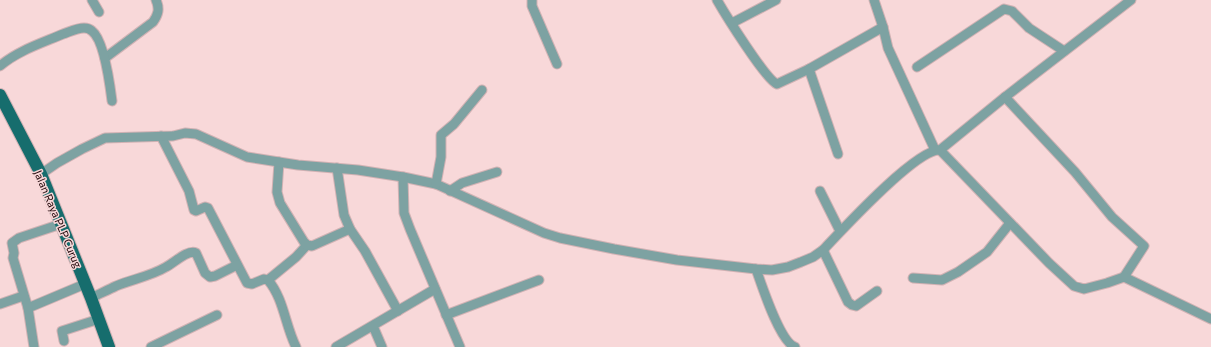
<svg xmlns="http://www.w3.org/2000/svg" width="1211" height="347" viewBox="0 0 1211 347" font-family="Commissioner,sans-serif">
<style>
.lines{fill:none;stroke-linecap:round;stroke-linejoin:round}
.minor-casing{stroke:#d1b2b4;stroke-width:11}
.major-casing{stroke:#d1b2b4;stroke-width:14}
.minor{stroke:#7da2a2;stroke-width:9}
.major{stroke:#166d6d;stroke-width:12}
.labels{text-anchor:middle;stroke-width:3;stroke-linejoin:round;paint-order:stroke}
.street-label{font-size:11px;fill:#21070a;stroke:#f8d8d9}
</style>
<rect width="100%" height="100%" fill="#f8d8d9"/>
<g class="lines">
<defs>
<g id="minor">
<polyline points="92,0 99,12"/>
<polyline points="532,0 532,6 557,64"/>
<path d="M717,0C725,14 766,80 777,84L809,69L883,27"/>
<polyline points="874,0 883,27 888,48 935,150"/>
<polyline points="732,23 776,0"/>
<path d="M105,58L153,22C158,15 160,9 156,0"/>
<path d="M0,66C17,51 42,43 63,34C69,32 77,28 84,28C87,28 90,29 92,31C104,40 110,85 112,101"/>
<polyline points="917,67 1004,9 1012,11 1029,28 1064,51"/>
<polyline points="809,69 838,154"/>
<polyline points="1005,97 1075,172 1112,217 1144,246 1124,277"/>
<polyline points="161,136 189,191 194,210 196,211 205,207 208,208 247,283 252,284 264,279 268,280 296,257 307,245"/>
<polyline points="940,150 1005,97 1131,0"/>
<polyline points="279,162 277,192 280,203 304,242 307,245 312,246 350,229"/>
<polyline points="337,168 344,215 350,229 365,251 398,311"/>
<path d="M41,174L57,163L82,149L105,138L173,136L185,133L196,134L247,157L298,165L358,170L403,177L436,184L544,233L560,238L614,249L677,260L756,269L772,270L788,267L801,262L813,257L823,250C842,230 916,149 940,150L1049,263L1074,286L1084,289L1107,283L1124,277L1211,319"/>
<polyline points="403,177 404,213 410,229 460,347"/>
<polyline points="436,184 441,157 441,135 454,124 482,90"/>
<polyline points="450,191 462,183 497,172"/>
<polyline points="820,191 840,231"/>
<polyline points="823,250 848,302 852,305 856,306 877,291"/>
<path d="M756,269C762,286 780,342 795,347"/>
<polyline points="913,278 942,280 958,272 987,252 1010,223"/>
<path d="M268,280C284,299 285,325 296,347"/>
<path d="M91,298C99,294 108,290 116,286C133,279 151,276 166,267C174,263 188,249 196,253L205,273L210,277L215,276L237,265"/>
<polyline points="0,304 23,296"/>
<polyline points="28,308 85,284"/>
<polyline points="446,315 539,280"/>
<polyline points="373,326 382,347"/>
<polyline points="64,341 62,331 99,319"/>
<polyline points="34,347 28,308 13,258 14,253 12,243 19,238 61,224"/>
<polyline points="151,347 217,315"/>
<polyline points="336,347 435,289"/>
</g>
<polyline id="major" points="0,95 41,174 91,298 109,347"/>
</defs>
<use href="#minor" class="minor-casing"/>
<use href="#major" class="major-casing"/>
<use href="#minor" class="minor"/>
<use href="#major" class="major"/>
</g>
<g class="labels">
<g class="street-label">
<text transform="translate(58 219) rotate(67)" y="4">Jalan Raya PLP Curug</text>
</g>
</g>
</svg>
